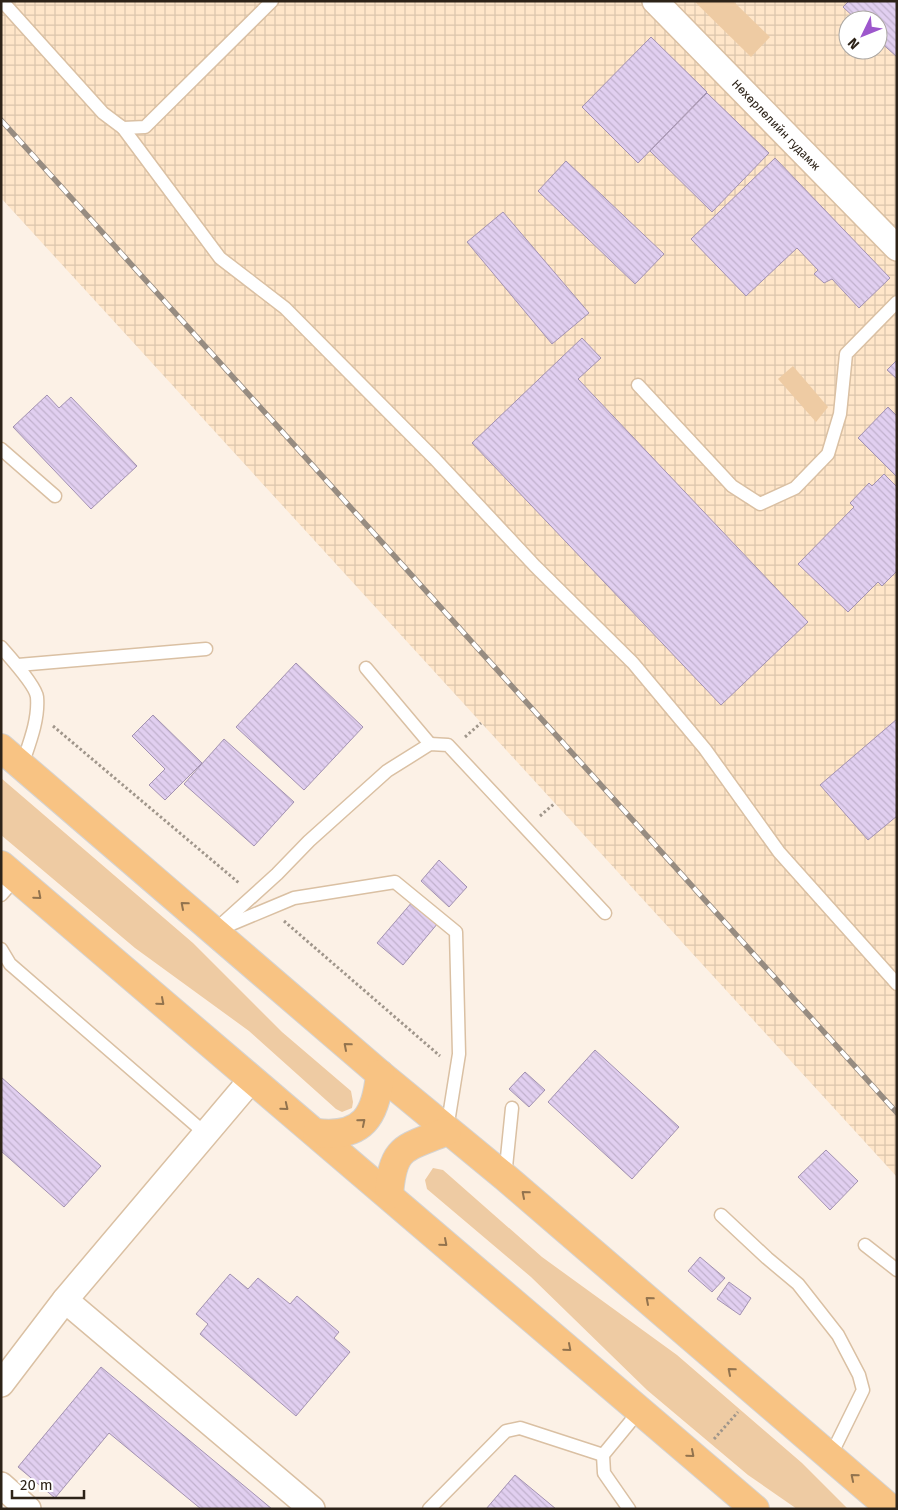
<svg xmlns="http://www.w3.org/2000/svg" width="898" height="1510" viewBox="0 0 898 1510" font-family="'Fira Sans',sans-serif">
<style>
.industrial{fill:url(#industrial-grid);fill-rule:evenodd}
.grass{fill:#eecba3}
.building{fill:url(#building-back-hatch);stroke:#a392b1}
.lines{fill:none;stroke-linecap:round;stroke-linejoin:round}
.lane-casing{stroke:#dac0a3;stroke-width:15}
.street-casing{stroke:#dac0a3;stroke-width:28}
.highway-casing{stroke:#d5d3d1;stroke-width:30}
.path{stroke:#a0968b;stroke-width:3;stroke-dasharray:2.5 2.5;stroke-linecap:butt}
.lane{stroke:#fff;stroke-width:12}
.street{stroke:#fff;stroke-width:25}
.highway{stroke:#f8c383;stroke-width:28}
.rail-casing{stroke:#978c81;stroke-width:5.5}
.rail{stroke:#fff;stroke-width:4;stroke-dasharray:11;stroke-linecap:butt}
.oneway{stroke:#92734e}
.labels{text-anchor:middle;stroke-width:5;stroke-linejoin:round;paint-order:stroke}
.street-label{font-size:12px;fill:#2d2318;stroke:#fff}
</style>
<defs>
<pattern id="industrial-grid" width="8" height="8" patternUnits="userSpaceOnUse" patternTransform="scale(1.25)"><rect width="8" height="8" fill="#ffe6c9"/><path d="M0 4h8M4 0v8" fill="none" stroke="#dbc5ac"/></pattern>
<pattern id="building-back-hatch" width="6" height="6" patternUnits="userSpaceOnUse" patternTransform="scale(1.25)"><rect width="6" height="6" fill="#e1cff0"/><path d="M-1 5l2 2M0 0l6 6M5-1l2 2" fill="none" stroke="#c1b1cd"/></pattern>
</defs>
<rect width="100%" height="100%" fill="#fcf1e6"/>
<path class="industrial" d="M1,1H897V1177L1,198ZM848,20H878V50H848Z"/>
<g class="grass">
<polygon points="694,1 733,1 770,37 751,57"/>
<polygon points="793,366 828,407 816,422 778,379"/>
<polygon points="1,778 193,943 282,1032 351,1091 353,1102 352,1108 342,1112 336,1109 249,1031 135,948 1,835"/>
<polygon points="433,1168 443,1170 542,1257 677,1355 802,1463 848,1509 797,1509 748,1475 647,1390 531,1277 427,1189 425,1180"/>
</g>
<g class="building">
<polygon points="849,1 897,1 897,57 878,40 878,20 857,20 843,7"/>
<polygon points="651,37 707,92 638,163 582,107"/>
<polygon points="707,93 769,153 712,212 650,151"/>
<polygon points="775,158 890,278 859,308 832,279 824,283 814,274 818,270 797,248 746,296 691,239"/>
<polygon points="566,161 664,254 635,284 538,191"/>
<polygon points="503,212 589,313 552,344 467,242"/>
<polygon points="582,338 601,358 578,379 808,622 721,705 472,443"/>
<polygon points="897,360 897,379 887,370"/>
<polygon points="47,395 59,408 71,397 137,466 91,509 13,427"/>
<polygon points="888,407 897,416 897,477 858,438"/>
<polygon points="884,474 897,487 897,571 882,586 878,582 848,612 798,564 854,507 850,503 869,483 872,486"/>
<polygon points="296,663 363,727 304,790 236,727"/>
<polygon points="153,715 202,763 165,800 149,785 165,769 132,736"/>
<polygon points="897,719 897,816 868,840 820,785"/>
<polygon points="224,739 294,802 254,846 184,784"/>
<polygon points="439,860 467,887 449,907 421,881"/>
<polygon points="413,901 438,923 403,965 377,943"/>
<polygon points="595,1050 679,1127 632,1179 548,1102"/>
<polygon points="525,1072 545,1090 529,1107 509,1089"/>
<polygon points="1,1077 101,1166 64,1207 1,1151"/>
<polygon points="826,1150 858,1181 830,1210 798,1177"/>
<polygon points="700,1257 725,1278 712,1292 688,1271"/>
<polygon points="230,1274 248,1289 258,1278 290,1304 297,1296 339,1332 334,1338 350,1352 296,1416 200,1334 208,1324 196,1314"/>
<polygon points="729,1282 751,1298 740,1315 717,1299"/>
<polygon points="101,1367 272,1509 201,1509 109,1433 55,1498 18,1467"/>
<polygon points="515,1475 556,1509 486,1509"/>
</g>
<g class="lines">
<defs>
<g id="lane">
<polyline points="2,1 103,113 123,128 145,127 272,1"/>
<polyline points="123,128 220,258 285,308 435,459 535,566 633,663 705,749 779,852 897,984"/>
<polyline points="638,385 732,486 760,504 795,488 828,454 840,414 846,354 897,302"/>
<polyline points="1,449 55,496"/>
<path d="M1,647C9,656 36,686 37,697C39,720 29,744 22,765"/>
<polyline points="18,665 206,649"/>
<polyline points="366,668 430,744"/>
<polyline points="1,895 16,878"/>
<polyline points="222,928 294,898 395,882 456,932 459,1054 447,1129"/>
<polyline points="214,931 277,874 309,841 387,771 430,744 448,745 605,913"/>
<polyline points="1,949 10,964 206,1134"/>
<polyline points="505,1177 512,1108"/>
<polyline points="721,1215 767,1258 798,1284 838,1335 859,1375 863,1390 830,1457"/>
<polyline points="865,1245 897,1270"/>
<polyline points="429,1509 506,1431 520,1428 603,1455"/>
<polyline points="629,1509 604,1473 603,1455 640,1410"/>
</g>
<g id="street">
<polyline points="655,1 897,248"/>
<polyline points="65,1300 312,1509"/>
<polyline points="1,1384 65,1300 251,1080"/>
<polyline points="1,1485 28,1509"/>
</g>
<g id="highway">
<polyline points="1,748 380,1074 505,1177 891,1509"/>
<polyline points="1,865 755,1509"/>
<path d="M317,1133C363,1138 376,1116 380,1074"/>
<path d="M389,1195C393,1144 405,1149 447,1131"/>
</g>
</defs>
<use href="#lane" class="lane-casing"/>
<use href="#street" class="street-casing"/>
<use href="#highway" class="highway-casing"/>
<g class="path">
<polyline points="53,726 239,883"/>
<polyline points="465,737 481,723"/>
<polyline points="540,816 555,803"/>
<polyline points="284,921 440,1056"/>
<polyline points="714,1439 738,1412"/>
</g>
<use href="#lane" class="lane"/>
<use href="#street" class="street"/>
<use href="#highway" class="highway"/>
<defs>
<polyline id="rail" points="1,120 897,1113"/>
</defs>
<use href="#rail" class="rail-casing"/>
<use href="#rail" class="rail"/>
</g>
<defs><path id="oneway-chevron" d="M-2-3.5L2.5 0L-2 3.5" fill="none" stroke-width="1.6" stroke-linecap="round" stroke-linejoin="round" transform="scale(1.25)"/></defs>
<g class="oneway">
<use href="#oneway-chevron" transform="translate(38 896) rotate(41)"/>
<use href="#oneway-chevron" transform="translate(184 905) rotate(-139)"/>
<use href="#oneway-chevron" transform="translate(161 1002) rotate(41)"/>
<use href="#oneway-chevron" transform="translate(347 1046) rotate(-139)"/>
<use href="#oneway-chevron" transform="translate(285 1107) rotate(39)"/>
<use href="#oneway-chevron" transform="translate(362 1122) rotate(-40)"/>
<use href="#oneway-chevron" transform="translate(525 1194) rotate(-139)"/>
<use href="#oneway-chevron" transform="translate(444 1243) rotate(41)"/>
<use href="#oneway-chevron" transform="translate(649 1300) rotate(-139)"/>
<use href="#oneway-chevron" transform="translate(568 1348) rotate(41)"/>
<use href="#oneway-chevron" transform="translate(731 1371) rotate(-139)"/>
<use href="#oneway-chevron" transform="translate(691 1454) rotate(41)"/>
<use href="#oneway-chevron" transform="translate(854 1477) rotate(-140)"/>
</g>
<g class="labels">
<g class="street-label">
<text transform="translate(776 125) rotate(46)" y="4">Нөхөрлөлийн гудамж</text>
</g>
</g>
<rect width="898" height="1510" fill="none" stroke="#2d2318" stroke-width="5"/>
<g transform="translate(863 35) rotate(227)"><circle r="24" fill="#ffffff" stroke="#aba7a3"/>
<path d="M0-4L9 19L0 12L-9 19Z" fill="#9d57cc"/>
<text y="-8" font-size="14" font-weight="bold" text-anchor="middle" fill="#2d2318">N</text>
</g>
<path d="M12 1490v8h72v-8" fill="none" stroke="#2d2318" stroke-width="2.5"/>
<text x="20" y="1490" font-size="15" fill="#2d2318" stroke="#ffffff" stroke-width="4" paint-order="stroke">20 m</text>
</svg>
